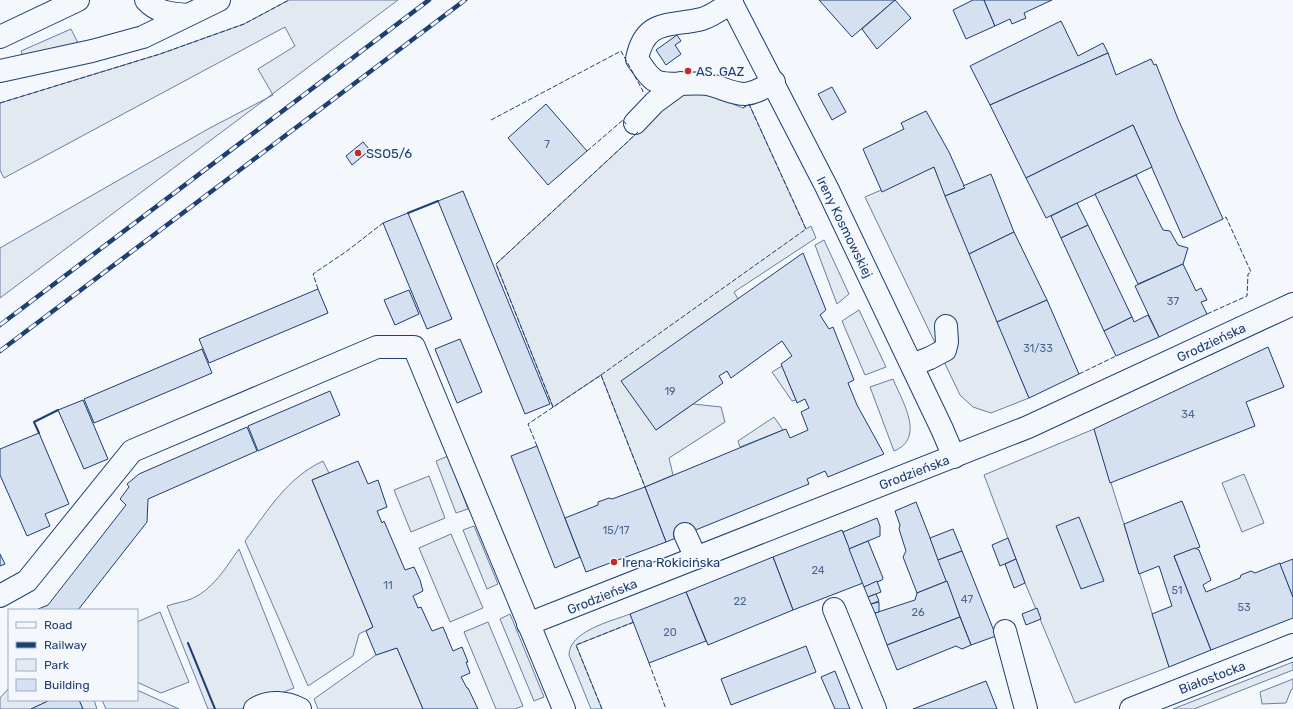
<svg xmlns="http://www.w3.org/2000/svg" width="1293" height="709" viewBox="0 0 1293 709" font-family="Rubik,sans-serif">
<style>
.green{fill:#e3e9f0;stroke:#687fa3}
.parking{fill:#e3e8f0;stroke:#687fa3}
.building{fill:#d5e0f0;stroke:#1d3f73}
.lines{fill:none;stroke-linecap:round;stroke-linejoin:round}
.minor-casing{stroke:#1d3f73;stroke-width:24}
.major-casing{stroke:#1d3f73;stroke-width:24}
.minor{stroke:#f4f7fb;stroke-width:22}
.major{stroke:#f4f7fb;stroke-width:22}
.rail-casing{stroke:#1d3f73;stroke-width:4.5}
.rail{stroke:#f4f7fb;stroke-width:3;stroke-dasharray:9;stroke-linecap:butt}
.fence{stroke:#1d3f73;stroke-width:1;stroke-dasharray:5 2;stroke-linecap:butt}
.wall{stroke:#1d3f73;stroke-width:2}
.poi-dot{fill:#c62828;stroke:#f4f7fb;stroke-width:1.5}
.labels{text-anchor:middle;stroke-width:3;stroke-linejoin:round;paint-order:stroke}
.number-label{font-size:11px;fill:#4b6792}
.poi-label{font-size:13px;fill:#1d3f73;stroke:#f4f7fb;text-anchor:start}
.street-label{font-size:13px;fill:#1d3f73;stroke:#f4f7fb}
</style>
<rect width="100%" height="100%" fill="#f4f7fb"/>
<g class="green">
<polygon points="289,0 398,0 0,298 0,248 208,129 273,95 258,69 295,46 285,27 4,178 0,170 0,103 160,54 244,24"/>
<polygon points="71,29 78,43 23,56 21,51"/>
<polygon points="691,91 707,94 743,108 749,104 806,229 811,226 816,238 734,292 738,299 656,430 693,404 721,407 725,422 669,458 673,475 645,487 601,375 553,407 496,264 677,96"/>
<polygon points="934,167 1029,398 991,413 973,407 960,395 865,197"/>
<polygon points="824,240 849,294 837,304 815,245"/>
<polygon points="859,310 886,367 865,375 842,321"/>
<polygon points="782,366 796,400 792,401 772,372"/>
<path d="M893,379C902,401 926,438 894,451L870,387Z"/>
<polygon points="774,417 783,430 740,447 738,441"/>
<polygon points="1094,429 1169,667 1075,703 1025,583 984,475"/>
<polygon points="448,456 468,509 456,513 436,461"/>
<path d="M323,461L329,473L312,480L373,627L359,634L353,656L308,686L245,541C269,509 287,478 323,461Z"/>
<polygon points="1244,474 1264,523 1242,532 1222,483"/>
<polygon points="429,476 445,518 411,532 394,490"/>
<polygon points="474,526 498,584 487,589 463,530"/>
<polygon points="451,534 483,608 450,622 419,548"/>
<path d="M239,549L294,688L241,709H208L167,606C175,603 184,602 191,599C213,590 226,567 239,549Z"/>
<polygon points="160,612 189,682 161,693 137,682 137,622"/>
<polygon points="510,614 544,697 534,701 500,619"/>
<path d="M630,614L634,622L576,645L602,709H591L569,655C569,631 612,621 630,614Z"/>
<polygon points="488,622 523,706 515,709 496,709 464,632"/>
<polygon points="397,648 423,709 318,709 314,699 376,655"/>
<polygon points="1293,679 1293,689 1291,690 1286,703 1262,704 1260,692"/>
<polygon points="9,688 9,700 50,700 31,709 0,709 0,698"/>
<polygon points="137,690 179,709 106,709 102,700 137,700"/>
<polygon points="79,700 94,700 97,709 83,709"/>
</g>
<polygon class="parking" points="1293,662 1293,670 1194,709 1173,709"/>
<g class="building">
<polygon points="819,0 895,0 852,37"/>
<polygon points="895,0 911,18 877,49 862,29"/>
<polygon points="973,0 984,0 995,26 966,39 953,10"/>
<polygon points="984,0 1052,0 1024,13 1026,18 1012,24 1010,19 995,26"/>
<polygon points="1061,21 1078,56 1103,43 1108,53 990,105 970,66"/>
<polygon points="677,35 681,41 675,45 681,54 666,65 656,50"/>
<polygon points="1108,53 1116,75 1151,59 1154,65 1156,64 1178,119 1223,219 1183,238 1133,125 1026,178 990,105"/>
<polygon points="832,87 846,112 832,120 818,94"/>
<polygon points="546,104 587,151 548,185 508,138"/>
<polygon points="926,111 949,152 965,188 945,196 934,167 882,192 863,149 904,129 901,123"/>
<polygon points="1133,125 1152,167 1046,218 1026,178"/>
<polygon points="363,142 370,150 352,165 346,156"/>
<polygon points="991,174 1014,232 969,254 945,196 965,188 963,186"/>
<polygon points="1136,175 1163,230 1170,231 1178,245 1188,248 1183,264 1138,284 1095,194"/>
<polygon points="463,191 550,404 525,414 438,201"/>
<polygon points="1077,203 1088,225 1061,238 1051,216"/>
<polygon points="408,213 452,319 427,329 383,223"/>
<polygon points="1088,225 1132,317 1104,331 1061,238"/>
<polygon points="1014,232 1047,300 997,322 969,254"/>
<polygon points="803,253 826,310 820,315 829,329 833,327 854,380 848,383 857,405 884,454 828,477 825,471 807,479 809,484 666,542 645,487 783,430 786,429 790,438 808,430 801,412 809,408 805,399 797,403 796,400 781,364 792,356 782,341 731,378 727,371 719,376 723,383 656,430 621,381"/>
<polygon points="1183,264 1196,291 1201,288 1207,300 1201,302 1207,314 1159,337 1135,286"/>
<polygon points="318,289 328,313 209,363 199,339"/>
<polygon points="409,290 419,314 395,325 384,300"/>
<polygon points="1047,300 1079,374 1029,398 997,322"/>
<polygon points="1148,315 1159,337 1116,356 1104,331 1132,317 1134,322"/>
<polygon points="460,339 482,392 457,403 435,349"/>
<polygon points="1268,347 1284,387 1246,402 1255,426 1110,483 1094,429"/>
<polygon points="202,349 212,373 94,423 84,399"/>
<polygon points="330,391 340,415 258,451 248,426"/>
<polygon points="83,400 108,459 84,469 58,410"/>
<polygon points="247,427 257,451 148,499 147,522 78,610 36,610 48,605 126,505 120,499 129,487 127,484 139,474"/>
<polygon points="39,433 69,504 45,514 50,526 27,536 0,475 0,449"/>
<polygon points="537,446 580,557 555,568 511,456"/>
<polygon points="358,461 368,484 378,480 387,507 377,511 382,523 384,521 405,570 414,567 420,580 423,591 413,596 418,608 421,607 432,631 443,627 453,651 462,647 468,662 466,662 470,673 461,677 467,688 468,688 478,709 423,709 397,648 376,655 366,631 373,627 312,480"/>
<polygon points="645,487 666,542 586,572 565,518 598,505 598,502 609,498 612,499"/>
<polygon points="1182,501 1200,547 1174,556 1211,650 1169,667 1152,614 1172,606 1159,566 1139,574 1124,524"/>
<polygon points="916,502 947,581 917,593 903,557 906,551 899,529 900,525 895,511"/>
<polygon points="1079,517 1104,581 1081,589 1056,526"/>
<polygon points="877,518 880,526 880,536 849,549 843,532"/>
<polygon points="953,529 962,551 938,560 930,538"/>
<polygon points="842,530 863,583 793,610 773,557"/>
<polygon points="1008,538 1016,559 1000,566 992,545"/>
<polygon points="868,541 883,578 882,580 864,587 849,549"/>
<polygon points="1195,548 1199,550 1211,580 1203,585 1206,592 1240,578 1241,575 1251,571 1255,573 1280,563 1293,597 1293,618 1211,650 1174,556"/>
<polygon points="962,551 996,636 971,645 938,560"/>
<polygon points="0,554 5,564 0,566"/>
<polygon points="773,557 793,610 708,645 686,592"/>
<polygon points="1016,559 1025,583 1014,588 1005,564"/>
<polygon points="1293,559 1293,597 1280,564"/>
<polygon points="877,581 881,592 868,597 864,587"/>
<polygon points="947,581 960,617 887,645 875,613 915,600 917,593"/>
<polygon points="686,592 706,641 649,663 630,614"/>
<polygon points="876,594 879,601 871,604 868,597"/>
<polygon points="879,602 879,612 875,613 871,604"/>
<polygon points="1037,608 1041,619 1026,625 1022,614"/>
<polygon points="960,617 971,645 962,649 956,646 897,670 887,645"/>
<polygon points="806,646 816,672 731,705 721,679"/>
<polygon points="835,671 850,709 835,709 821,677"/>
<polygon points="986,681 997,709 913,709"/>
<polygon points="50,700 79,700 83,709 31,709"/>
</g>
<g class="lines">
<defs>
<g id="minor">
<path d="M146,0C157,13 173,14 188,15"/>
<polyline points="730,0 827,188 942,429 954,457"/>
<path d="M732,2C723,8 712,16 702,19C670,27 645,18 637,59C642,66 647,75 654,80C665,87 693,82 706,84C720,86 731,94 745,94C756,93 765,87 774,82"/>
<polyline points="0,71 92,51 143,37 219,0"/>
<polyline points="635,123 655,102 681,83"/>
<polyline points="912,365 930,358 945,350 947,342 946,326"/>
<polyline points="685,534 696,558"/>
<polyline points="0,596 27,581 132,451 377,347 414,347 564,709"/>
<polyline points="834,609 875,709"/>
<polyline points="528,624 1028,427 1293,304"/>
<polyline points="1005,631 1026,709"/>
<path d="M255,709C269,700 287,702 300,709"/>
<polyline points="1131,709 1293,645"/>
</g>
<polyline id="major" points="0,37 78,0"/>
</defs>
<use href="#minor" class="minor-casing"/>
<use href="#major" class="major-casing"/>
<use href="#minor" class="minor"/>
<use href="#major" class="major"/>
<defs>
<g id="rail">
<polyline points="0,325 429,0"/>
<polyline points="0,351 465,0"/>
</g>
</defs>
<use href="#rail" class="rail-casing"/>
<use href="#rail" class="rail"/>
<g class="fence">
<polyline points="0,103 160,54 244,24 289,0"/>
<polyline points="491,120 621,51 643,91 642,93"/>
<polyline points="587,151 623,120 626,124"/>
<polyline points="318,289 313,274 347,251 383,223"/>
<polyline points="1207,314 1247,296 1248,274 1251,272 1226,217 1223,219"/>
<polyline points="1079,374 1116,356"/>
<polyline points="601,375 806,229 749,104 743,108"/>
<polyline points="553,407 496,264 638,132"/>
<polyline points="537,446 528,424 601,375 645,487"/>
<polyline points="649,663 666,709"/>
<polyline points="602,709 576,645 634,622"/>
</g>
<g class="wall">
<polyline points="408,213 438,201"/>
<polyline points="39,433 34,422 58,410"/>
<polyline points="188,643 215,709"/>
</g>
</g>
<g class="poi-dot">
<circle cx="688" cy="71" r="4"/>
<circle cx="358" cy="153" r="4"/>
<circle cx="614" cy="562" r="4"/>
</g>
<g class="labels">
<g class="number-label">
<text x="547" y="148">7</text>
<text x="1173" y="305">37</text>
<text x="1038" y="352">31/33</text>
<text x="670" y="395">19</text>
<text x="1188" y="418">34</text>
<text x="616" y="534">15/17</text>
<text x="818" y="574">24</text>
<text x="388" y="589">11</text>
<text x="1177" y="594">51</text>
<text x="967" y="603">47</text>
<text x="740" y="605">22</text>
<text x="1244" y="611">53</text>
<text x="918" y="616">26</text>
<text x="670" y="636">20</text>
</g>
<g class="poi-label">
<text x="696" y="76">AS. GAZ</text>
<text x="366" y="158">SSO5/6</text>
<text x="622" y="567">Irena Rokicińska</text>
</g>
<g class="street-label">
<text transform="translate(845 227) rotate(64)" y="5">Ireny Kosmowskiej</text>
<text transform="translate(1211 342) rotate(-25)" y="5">Grodzieńska</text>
<text transform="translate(914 472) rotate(-21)" y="5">Grodzieńska</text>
<text transform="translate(602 596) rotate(-22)" y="5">Grodzieńska</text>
<text transform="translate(1212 677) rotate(-21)" y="5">Białostocka</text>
</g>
</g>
<rect x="8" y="609" width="130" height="92" fill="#f4f7fb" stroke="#9eadc5"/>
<rect x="16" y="622" width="20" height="6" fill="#f4f7fb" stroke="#9eadc5"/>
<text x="44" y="629" font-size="12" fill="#1d3f73">Road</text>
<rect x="16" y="642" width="20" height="6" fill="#1d3f73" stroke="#9eadc5"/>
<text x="44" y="649" font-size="12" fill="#1d3f73">Railway</text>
<rect x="16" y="659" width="20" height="12" fill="#e3e9f0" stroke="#9eadc5"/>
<text x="44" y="669" font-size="12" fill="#1d3f73">Park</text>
<rect x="16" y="679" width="20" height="12" fill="#d5e0f0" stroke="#9eadc5"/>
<text x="44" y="689" font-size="12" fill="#1d3f73">Building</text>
</svg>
